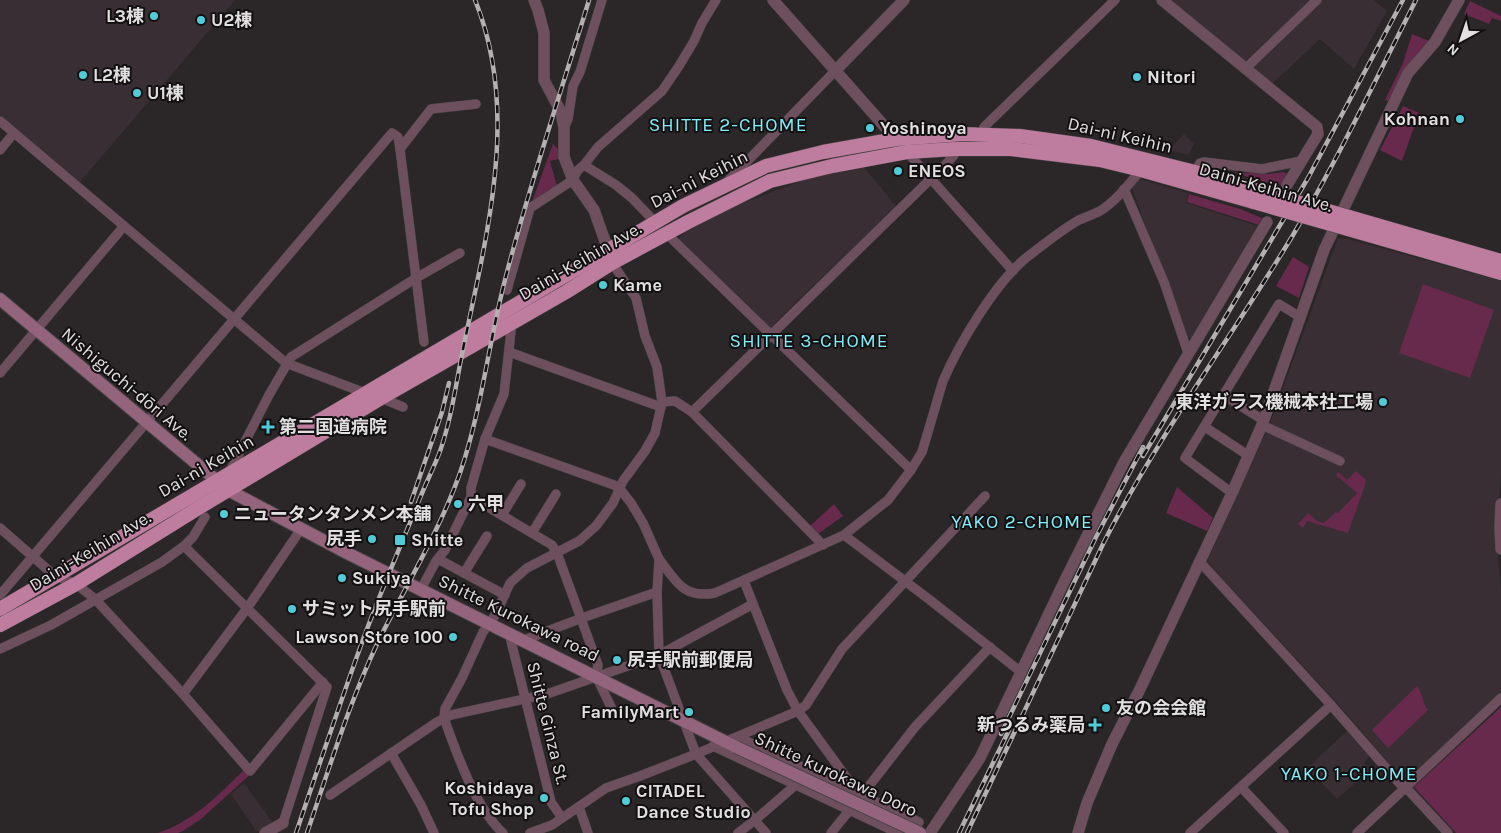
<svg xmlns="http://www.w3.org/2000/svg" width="1501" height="833" viewBox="0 0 1501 833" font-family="Karla,'Noto Sans JP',sans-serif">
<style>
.built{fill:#392e33}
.green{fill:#67294c}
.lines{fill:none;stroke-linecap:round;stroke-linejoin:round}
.minor-casing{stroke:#484446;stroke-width:10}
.tertiary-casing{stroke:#484446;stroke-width:12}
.secondary-casing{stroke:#484446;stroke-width:14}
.trunk-casing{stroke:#484446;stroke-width:15}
.minor{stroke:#6d4f5e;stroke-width:9}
.tertiary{stroke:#6d4f5e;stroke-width:11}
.secondary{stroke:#94647c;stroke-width:12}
.trunk{stroke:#be7c9e;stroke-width:14}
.rail-casing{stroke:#b4b0b2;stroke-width:4.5}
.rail{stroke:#121011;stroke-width:2.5;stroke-dasharray:8;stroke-linecap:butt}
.secondary-bridge-casing{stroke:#484446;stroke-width:14;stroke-linecap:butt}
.trunk-bridge-casing{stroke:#484446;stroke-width:15;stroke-linecap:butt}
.secondary-bridge{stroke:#94647c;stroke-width:12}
.trunk-bridge{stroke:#be7c9e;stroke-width:14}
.poi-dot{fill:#52cbd9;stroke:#121011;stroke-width:2}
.labels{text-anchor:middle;stroke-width:4;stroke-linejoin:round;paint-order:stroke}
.poi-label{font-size:18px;font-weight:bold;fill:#e2dfe1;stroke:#121011;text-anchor:start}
.street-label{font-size:18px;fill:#e2dfe1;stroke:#121011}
.neighbourhood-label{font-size:19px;letter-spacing:1px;fill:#83edfa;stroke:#121011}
</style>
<rect width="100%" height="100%" fill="#2b2628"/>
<g class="built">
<polygon points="0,0 235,0 80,182 0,115"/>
<polygon points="1171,0 1310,0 1246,63"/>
<polygon points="1321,0 1374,0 1387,11 1354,69 1320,39 1272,84 1252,67"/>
<polygon points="1184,134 1194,144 1188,155 1169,150"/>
<polygon points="862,165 896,206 769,329 677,240 691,226 727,209 806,179"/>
<polygon points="1140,179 1188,193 1186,203 1258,226 1191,338 1187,338 1131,186"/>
<polygon points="1338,238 1344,239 1345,238 1501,281 1501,475 1496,538 1501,589 1501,692 1405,783 1338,704 1207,562 1269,426"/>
<polygon points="1347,731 1370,756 1364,762 1370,770 1337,799 1307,768"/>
<polygon points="244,783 273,823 257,832 231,794"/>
</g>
<g class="green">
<polygon points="1470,1 1501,16 1501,21 1492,18 1489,24 1464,14"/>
<polygon points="1412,34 1429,41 1404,69 1388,101 1385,100 1403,63"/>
<polygon points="1403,106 1419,113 1402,161 1380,150"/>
<polygon points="553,144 560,151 559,159 550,161 557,186 532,202"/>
<polygon points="1233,172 1269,174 1284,172 1288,175 1282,185 1264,182"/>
<polygon points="1189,194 1240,209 1262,218 1259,225 1187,202"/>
<polygon points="1293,257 1309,267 1299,298 1276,286"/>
<polygon points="1423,284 1494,310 1470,378 1399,353"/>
<polygon points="1356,471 1366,480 1365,485 1348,533 1307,521 1303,528 1298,524 1308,513 1317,521 1324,523 1336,512 1338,513 1357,493 1336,475 1338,472 1347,480"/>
<polygon points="1177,487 1213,518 1207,531 1166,513"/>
<polygon points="834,504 843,516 818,534 810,526"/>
<path d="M1417,686C1423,694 1422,702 1428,710L1388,748L1372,730Z"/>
<polygon points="1501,707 1501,833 1456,833 1414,787"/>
<path d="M243,771L246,773L248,772L252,773L201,819L183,831L178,833H158C195,820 216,797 243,771Z"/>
</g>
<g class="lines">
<defs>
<g id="minor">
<polyline points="1245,69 1317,0"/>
<polyline points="0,121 286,363 365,393"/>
<polyline points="564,128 568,119 573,86 580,72 602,0"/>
<polyline points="983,134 984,127 1115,0"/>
<polyline points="400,149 431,109 476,104"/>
<polyline points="0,150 14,133"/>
<polyline points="907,152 1013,271"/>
<polyline points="584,165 616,185 632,198 655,222"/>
<polyline points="1195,172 1200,163 1204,162 1262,169 1301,161"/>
<polyline points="727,182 836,70"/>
<polyline points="1124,189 1164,282 1188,353"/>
<polyline points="667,233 674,241 911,470"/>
<polyline points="507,290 530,208 573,180 577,171 584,165 598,147 662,91 679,66 694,41 702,23 716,0"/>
<polyline points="512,322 504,394 485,439 471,488 471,497 552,545 557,553 598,665 596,676 611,707"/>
<polyline points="509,352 661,407"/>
<polyline points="0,373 124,226"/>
<polyline points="1223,395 1263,420"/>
<polyline points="381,398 403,407"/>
<polyline points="662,402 675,401 692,412 823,545"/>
<polyline points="692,412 948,162 954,155 955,149"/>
<polyline points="1262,425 1340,461"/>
<polyline points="1205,427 1249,456"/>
<polyline points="485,439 614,485 620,489 631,503 643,523 659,559 657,592 659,655 696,754 766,833"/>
<polyline points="230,471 269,395 291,357 416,278 460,253"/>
<polyline points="1232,493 1185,458 1279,304 1300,317"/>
<polyline points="502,515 521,484"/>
<polyline points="0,528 55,576 76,584 95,599 183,694 250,771 323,682"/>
<polyline points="532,533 556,494"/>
<polyline points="844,535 930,600 1021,672"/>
<polyline points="184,546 327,687 283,823"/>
<polyline points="438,559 505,595"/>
<path d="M659,559C676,581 683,599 715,593L844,535L888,500L911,470L922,452L943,381C959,344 995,283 1026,258C1043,245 1061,230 1079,220C1086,217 1094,214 1100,211C1116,201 1129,184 1141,170"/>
<polyline points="1200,562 1331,705 1400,784 1410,792 1448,833"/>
<polyline points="464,573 487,536"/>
<polyline points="744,581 787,690 798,711 857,792"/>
<polyline points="421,589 436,561 445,550 471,497"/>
<polyline points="0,595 392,133 398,137 400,149 424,342"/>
<polyline points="509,633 551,802 562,818"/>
<polyline points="524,640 582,618 657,592"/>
<polyline points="0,649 51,625 162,562 184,546 193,537 205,517"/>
<polyline points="183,694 248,607 301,529"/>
<polyline points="738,737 919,822"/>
<polyline points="713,746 898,833"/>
<polyline points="391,753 421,805 434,833"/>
<polyline points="1241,787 1284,833"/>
<polyline points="330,795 437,722 451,715 547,694 659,655 753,604"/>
<polyline points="579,807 588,833"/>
<path d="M503,833C476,809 456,752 444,718L445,709L462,678L483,632L496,614L510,583L527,568L579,541L596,526L613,503L623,481L645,451L655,433L662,402L657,367L645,336L636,298L612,263"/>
<polyline points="530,833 552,825 606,788 640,776 696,754 798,711 806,705 842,649 985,496"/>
<polyline points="738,833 755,820 799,782"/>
<polyline points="831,833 862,795 915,727 990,647"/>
<polyline points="1190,833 1331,705"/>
<polyline points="1357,833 1501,698"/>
</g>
<g id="tertiary">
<polyline points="534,0 538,10 544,33 544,80 561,112 564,128 564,157 573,180 594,210 611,258"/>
<polyline points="773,0 901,145"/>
<polyline points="1162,0 1317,127 1318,134 1287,185"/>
<polyline points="836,70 904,0"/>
<polyline points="1501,504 1500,526 1501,549"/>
<polyline points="265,833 283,823"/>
<polyline points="930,833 980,758 1065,580 1124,462 1267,222"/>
<polyline points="1078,833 1087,803 1112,744 1140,689 1232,493 1262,425 1324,250 1408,73 1435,42 1459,0"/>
</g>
<polyline id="secondary" points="0,299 228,490 347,553 736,747"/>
<g id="trunk">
<polyline points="1349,217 1501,261"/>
<polyline points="1348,229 1501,273"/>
<polyline points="0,609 683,206 766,166 823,152 896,139 962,134 1020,136 1091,146 1195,172 1262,192"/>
<polyline points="0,625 76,584 200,507 381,398 566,292 612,263 688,222 770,181 832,166 907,152 955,149 1011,149 1100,160 1141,170 1254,202"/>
</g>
</defs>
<use href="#minor" class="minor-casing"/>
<use href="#tertiary" class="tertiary-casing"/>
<use href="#secondary" class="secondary-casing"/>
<use href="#trunk" class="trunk-casing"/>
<use href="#minor" class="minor"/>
<use href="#tertiary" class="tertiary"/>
<use href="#secondary" class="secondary"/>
<use href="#trunk" class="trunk"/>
<defs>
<g id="rail">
<polyline points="1143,456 1308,178 1403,0"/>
<polyline points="411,502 442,412 449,383"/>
<polyline points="1001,734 1096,537 1143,447"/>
<path d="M296,833C317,771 338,709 360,648C378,597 400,548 420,498C426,483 433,469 439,454C453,416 457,374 466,335C489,225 519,108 475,0"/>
<path d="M307,833C329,769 349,703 378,642C406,585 440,531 461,470C482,408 489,340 506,276C530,183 561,92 589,0"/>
<polyline points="959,833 1009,730"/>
<path d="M967,833L1104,542C1159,434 1231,338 1293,235C1338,159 1376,79 1416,0"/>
</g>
</defs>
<use href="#rail" class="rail-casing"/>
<use href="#rail" class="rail"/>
<defs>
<polyline id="secondary-bridge" points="736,747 920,833"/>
<g id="trunk-bridge">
<polyline points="1262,192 1349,217"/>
<polyline points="1254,202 1348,229"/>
</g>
</defs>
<use href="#secondary-bridge" class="secondary-bridge-casing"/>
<use href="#trunk-bridge" class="trunk-bridge-casing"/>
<use href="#secondary-bridge" class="secondary-bridge"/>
<use href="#trunk-bridge" class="trunk-bridge"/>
</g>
<g class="poi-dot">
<circle cx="154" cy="16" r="5"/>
<circle cx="201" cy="20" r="5"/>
<circle cx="83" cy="75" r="5"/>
<circle cx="1137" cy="77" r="5"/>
<circle cx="137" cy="93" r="5"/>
<circle cx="1460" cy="119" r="5"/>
<circle cx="870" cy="128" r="5"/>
<circle cx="898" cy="171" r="5"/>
<circle cx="603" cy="285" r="5"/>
<circle cx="1383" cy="402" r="5"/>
<path d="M265.5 419.5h5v5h5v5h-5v5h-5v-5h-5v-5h5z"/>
<circle cx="458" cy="504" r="5"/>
<circle cx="224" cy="514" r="5"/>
<circle cx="372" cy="539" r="5"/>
<rect x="394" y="534" width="12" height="12" rx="2.5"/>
<circle cx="342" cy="578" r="5"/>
<circle cx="292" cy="609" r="5"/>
<circle cx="453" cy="637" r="5"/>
<circle cx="617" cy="660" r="5"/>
<circle cx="1106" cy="708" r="5"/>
<circle cx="689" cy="712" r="5"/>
<path d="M1092.5 717.5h5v5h5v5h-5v5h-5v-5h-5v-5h5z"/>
<circle cx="544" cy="798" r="5"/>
<circle cx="626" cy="801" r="5"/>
</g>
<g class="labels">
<g class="poi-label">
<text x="144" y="22" text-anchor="end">L3棟</text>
<text x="211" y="26">U2棟</text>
<text x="93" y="81">L2棟</text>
<text x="1147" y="83">Nitori</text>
<text x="147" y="99">U1棟</text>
<text x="1450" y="125" text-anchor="end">Kohnan</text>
<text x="880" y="134">Yoshinoya</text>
<text x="908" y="177">ENEOS</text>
<text x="613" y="291">Kame</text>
<text x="1373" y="408" text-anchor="end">東洋ガラス機械本社工場</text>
<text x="279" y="433">第二国道病院</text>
<text x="468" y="510">六甲</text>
<text x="234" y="520">ニュータンタンメン本舗</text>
<text x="362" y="545" text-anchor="end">尻手</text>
<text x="411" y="546">Shitte</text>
<text x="352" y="584">Sukiya</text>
<text x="302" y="615">サミット尻手駅前</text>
<text x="443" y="643" text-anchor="end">Lawson Store 100</text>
<text x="627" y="666">尻手駅前郵便局</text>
<text x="1116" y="714">友の会会館</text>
<text x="679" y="718" text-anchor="end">FamilyMart</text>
<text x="1085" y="731" text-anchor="end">新つるみ薬局</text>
<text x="534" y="794" text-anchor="end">Koshidaya<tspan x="534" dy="21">Tofu Shop</tspan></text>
<text x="636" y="797">CITADEL<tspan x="636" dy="21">Dance Studio</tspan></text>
</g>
<g class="street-label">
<text transform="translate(1120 135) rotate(13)" y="6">Dai-ni Keihin</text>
<text transform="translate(699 179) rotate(-27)" y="6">Dai-ni Keihin</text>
<text transform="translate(1266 187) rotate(16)" y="6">Daini-Keihin Ave.</text>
<text transform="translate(580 261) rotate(-30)" y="6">Daini-Keihin Ave.</text>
<text transform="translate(127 384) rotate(40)" y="6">Nishiguchi-dōri Ave.</text>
<text transform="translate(206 466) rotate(-30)" y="6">Dai-ni Keihin</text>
<text transform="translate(90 551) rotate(-31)" y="6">Daini-Keihin Ave.</text>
<text transform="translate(519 618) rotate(26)" y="6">Shitte Kurokawa road</text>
<text transform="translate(548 723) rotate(76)" y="6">Shitte Ginza St.</text>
<text transform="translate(836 774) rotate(25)" y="6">Shitte kurokawa Doro</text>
</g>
<g class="neighbourhood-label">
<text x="728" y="131">SHITTE 2-CHOME</text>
<text x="809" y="347">SHITTE 3-CHOME</text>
<text x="1022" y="528">YAKO 2-CHOME</text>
<text x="1349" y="780">YAKO 1-CHOME</text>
</g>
</g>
<g transform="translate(1461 40) rotate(220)" stroke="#121011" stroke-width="4" paint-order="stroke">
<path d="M0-4L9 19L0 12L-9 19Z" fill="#e2dfe1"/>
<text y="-8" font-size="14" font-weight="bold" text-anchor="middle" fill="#e2dfe1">N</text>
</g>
</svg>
